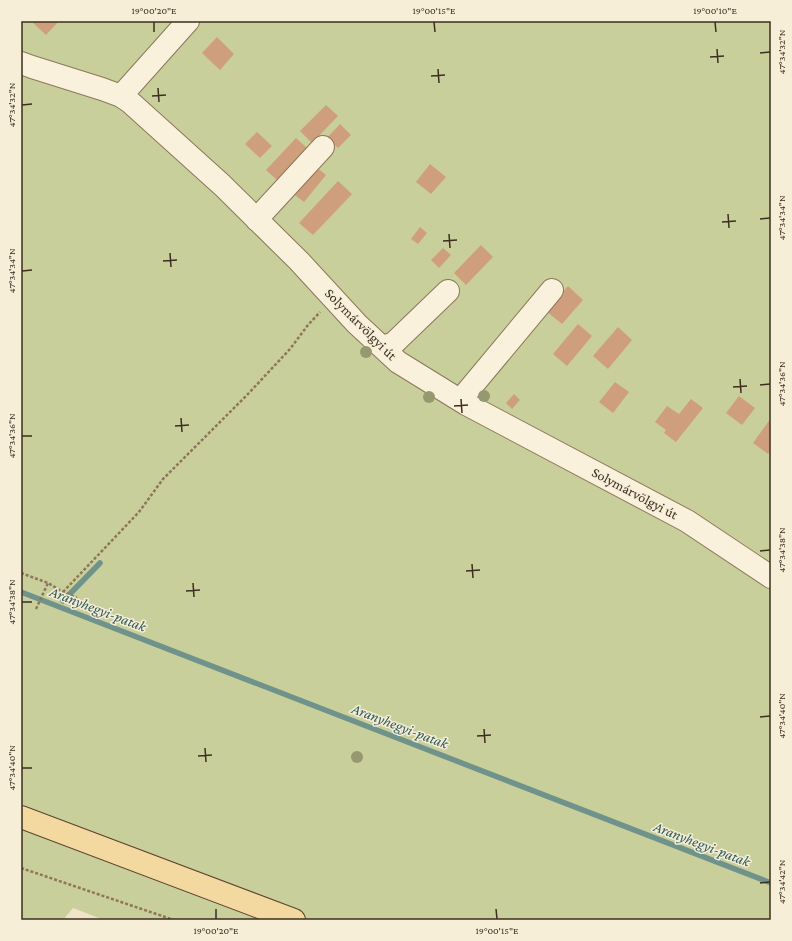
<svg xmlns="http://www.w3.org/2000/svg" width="792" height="941" viewBox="0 0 792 941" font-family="'Crimson Pro',serif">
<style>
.green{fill:#c9cf9b}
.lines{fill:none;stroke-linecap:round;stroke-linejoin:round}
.stream{stroke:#6f938a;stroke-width:5.5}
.building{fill:#cf9f7d}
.minor-casing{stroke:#8d765c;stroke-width:24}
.major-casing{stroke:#5b4430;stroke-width:24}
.path{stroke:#8d765c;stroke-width:2.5;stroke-dasharray:3 2;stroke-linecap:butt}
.minor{stroke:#faf1dc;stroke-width:22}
.major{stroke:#f3d9a0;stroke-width:22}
.tree{fill:#96986f}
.ticks{fill:none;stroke:#3d2e20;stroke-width:1.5}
.labels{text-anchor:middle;stroke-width:3;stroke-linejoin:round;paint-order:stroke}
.street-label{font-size:14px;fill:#3d2e20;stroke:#f7eed8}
.water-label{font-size:15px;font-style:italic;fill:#2f5d5a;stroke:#f7eed8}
.neatline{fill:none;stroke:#3d2e20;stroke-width:1.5}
.ticks-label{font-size:10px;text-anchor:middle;fill:#3d2e20}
</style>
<rect width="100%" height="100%" fill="#f0e4c8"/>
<polygon class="green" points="21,21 771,21 771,920 104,920 73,908 63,920 21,920"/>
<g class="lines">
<g class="stream">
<polyline points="21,592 771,883"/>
<polyline points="63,601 100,563"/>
</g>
</g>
<g class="building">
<polygon points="31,21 59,21 46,35"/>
<polygon points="217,37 234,54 220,70 202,53"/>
<polygon points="326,105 338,116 312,143 300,131"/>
<polygon points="340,124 351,135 338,148 327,138"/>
<polygon points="257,132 272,146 260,158 245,144"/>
<polygon points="296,138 308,149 279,182 266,170"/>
<polygon points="430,164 446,177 431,194 416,182"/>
<polygon points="315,166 326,175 304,202 292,193"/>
<polygon points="338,181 352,194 313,235 299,223"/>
<polygon points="420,227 427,233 418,244 411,239"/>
<polygon points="481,245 493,257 466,285 454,273"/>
<polygon points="443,248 451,255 439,268 431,260"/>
<polygon points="568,286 583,300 562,324 546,311"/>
<polygon points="578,324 592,336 567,366 553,354"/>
<polygon points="618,327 632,340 608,369 593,356"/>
<polygon points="615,382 629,392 613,413 599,402"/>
<polygon points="514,394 520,400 512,409 506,403"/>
<polygon points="739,396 755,408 742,425 726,413"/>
<polygon points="691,399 703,408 676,442 664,433 666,430 655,422 667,406 679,414"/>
<polygon points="771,418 771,450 768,454 753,443"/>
</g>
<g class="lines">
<defs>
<g id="minor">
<polyline points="21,63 32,67 102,89 121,96 130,102 222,185 299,261 357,324 398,362 466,404 687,521 771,577"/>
<polyline points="121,96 188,21"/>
<polyline points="257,220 264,211 323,147"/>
<polyline points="383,347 394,343 448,291"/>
<polyline points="462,401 467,392 552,290"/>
</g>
<polyline id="major" points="21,817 294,920"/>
</defs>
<use href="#minor" class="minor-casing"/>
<use href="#major" class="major-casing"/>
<g class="path">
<polyline points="21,573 48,583 63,592 77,598"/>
<polyline points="63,592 139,512 163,479 248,394 290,349 308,325 320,312"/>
<polyline points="36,609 48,583"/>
<polyline points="21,868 174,920"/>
</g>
<use href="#minor" class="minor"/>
<use href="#major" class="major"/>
</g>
<g class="tree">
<circle cx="366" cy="352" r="6"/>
<circle cx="484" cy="396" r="6"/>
<circle cx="429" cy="397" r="6"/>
<circle cx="357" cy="757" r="6"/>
</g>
<path class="ticks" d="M154,22V32M434,22L435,32M715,22L716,32M717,49L718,63M760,53L770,52M710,57L724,56M438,69L439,83M431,76L445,75M158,88L159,102M152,96L166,95M22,105L32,104M728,214L729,228M760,219L770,218M722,222L736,221M449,234L450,248M443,241L457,240M170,253L171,267M163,261L177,260M22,271L32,270M740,379L741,393M760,385L770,384M733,387L747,386M461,399L462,413M454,406L468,405M181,418L182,432M175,426L189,425M22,436H32M760,551L770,550M472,564L473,578M466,571L480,570M193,583L194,597M186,591L200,590M22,602H32M760,717L770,716M484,729L485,743M477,736L491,735M205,748L206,762M198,756L212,755M22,768H32M760,883L770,882M216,909V919M496,909L497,919"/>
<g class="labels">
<g class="street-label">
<text transform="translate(361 324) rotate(45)" y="5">Solymárvölgyi út</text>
<text transform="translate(635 493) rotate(28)" y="5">Solymárvölgyi út</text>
</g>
<g class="water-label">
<text transform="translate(98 609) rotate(21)" y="5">Aranyhegyi-patak</text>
<text transform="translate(400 726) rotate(21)" y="5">Aranyhegyi-patak</text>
<text transform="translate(702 844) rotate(21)" y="5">Aranyhegyi-patak</text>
</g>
</g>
<rect width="792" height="941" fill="none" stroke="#f7eed8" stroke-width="44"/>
<rect x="22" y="22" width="748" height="897" class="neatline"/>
<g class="ticks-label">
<text x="154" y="14">19°00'20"E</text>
<text x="434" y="14">19°00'15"E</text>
<text x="715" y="14">19°00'10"E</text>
<text transform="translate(781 52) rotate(-90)" y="4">47°34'32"N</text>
<text transform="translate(11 105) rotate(-90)" y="4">47°34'32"N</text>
<text transform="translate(781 218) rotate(-90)" y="4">47°34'34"N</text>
<text transform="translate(11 271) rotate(-90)" y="4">47°34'34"N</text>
<text transform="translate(781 384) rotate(-90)" y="4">47°34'36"N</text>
<text transform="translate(11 436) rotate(-90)" y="4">47°34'36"N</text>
<text transform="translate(781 550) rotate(-90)" y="4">47°34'38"N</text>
<text transform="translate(11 602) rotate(-90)" y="4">47°34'38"N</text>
<text transform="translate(781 716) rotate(-90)" y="4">47°34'40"N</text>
<text transform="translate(11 768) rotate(-90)" y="4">47°34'40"N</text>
<text transform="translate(781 882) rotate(-90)" y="4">47°34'42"N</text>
<text x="216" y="934">19°00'20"E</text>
<text x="497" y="934">19°00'15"E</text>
</g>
</svg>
